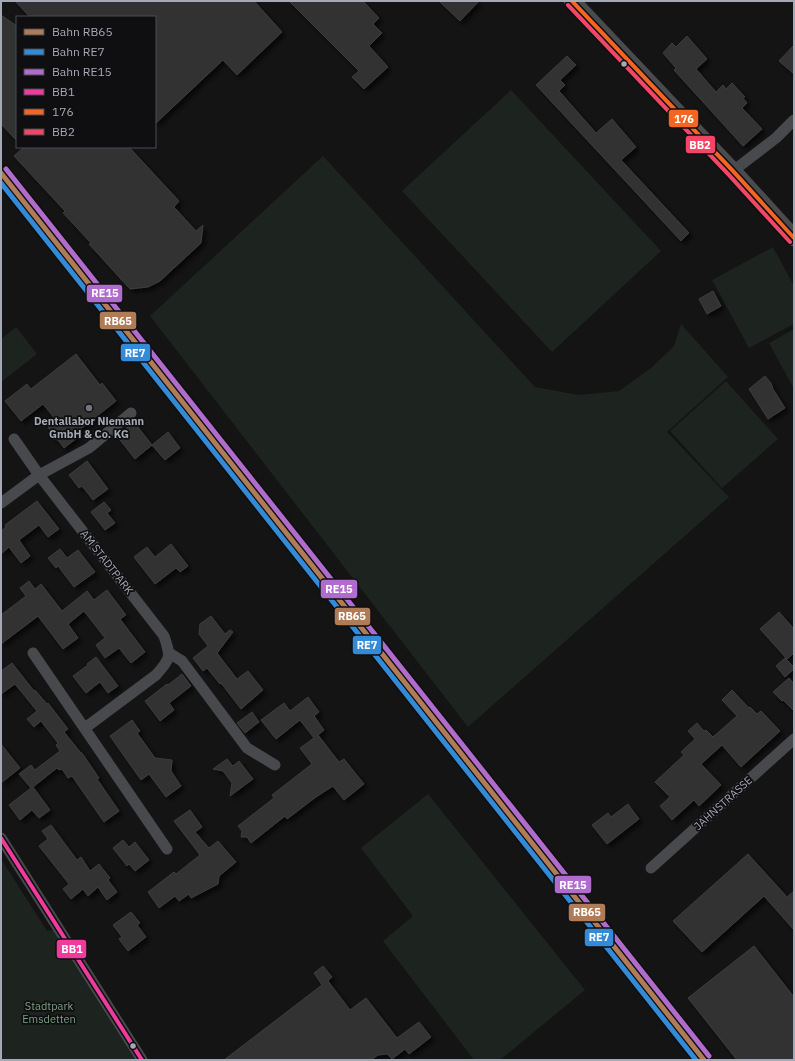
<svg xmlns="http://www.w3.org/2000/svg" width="795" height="1061" viewBox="0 0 795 1061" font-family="'IBM Plex Sans',sans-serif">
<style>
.green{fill:#1d231e}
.building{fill:#323233;stroke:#3d3d40;filter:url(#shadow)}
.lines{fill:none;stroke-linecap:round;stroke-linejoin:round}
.minor{stroke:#48494d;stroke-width:11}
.primary{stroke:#4a4b4f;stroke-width:17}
.bus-1-casing{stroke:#0f0e10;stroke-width:7}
.bus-2-casing{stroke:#0f0e10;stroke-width:7}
.bus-3-casing{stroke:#0f0e10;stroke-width:7}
.bus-1{stroke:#f13a9d;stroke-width:4}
.bus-2{stroke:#f26522;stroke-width:4}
.bus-3{stroke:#f34667;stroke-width:4}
.rail-1-casing{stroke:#0f0e10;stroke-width:8}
.rail-2-casing{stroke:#0f0e10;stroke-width:8}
.rail-3-casing{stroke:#0f0e10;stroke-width:8}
.rail-1{stroke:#b07c57;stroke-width:5}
.rail-2{stroke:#338bd7;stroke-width:5}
.rail-3{stroke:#b06ccc;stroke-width:5}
.bus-dot{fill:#a5a8b5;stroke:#0f0e10;stroke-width:1.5}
.poi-dot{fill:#72747d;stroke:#0f0e10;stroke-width:1.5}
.labels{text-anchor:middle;stroke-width:3.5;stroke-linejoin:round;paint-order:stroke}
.poi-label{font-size:11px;font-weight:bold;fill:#a5a8b5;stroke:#0f0e10}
.street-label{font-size:11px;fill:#a5a8b5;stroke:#0f0e10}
.park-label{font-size:11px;fill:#7ca083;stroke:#0f0e10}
.line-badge{stroke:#0f0e10;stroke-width:1.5}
.badge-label{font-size:11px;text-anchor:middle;font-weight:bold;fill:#fff}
</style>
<defs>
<filter id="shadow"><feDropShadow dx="3.5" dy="3.5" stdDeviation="2" flood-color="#0009"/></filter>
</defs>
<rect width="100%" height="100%" fill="#141414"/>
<g class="green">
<polygon points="511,90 661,251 552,352 402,191"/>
<polygon points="323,156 535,387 578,395 619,391 651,368 674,346 681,324 728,377 667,432 729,497 468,727 150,316"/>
<polygon points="773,247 794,286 794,324 749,348 712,280"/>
<polygon points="16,327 37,354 1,382 1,339"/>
<polygon points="794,329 794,389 769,343"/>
<polygon points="726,381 778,439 722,488 670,431"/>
<polygon points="428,794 585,990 500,1060 474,1060 383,941 413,916 361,848"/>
<polygon points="1,859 47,931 53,930 135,1060 1,1060"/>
</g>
<g class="building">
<polygon points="15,1 254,1 282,32 237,75 223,60 155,124 155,17 30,17"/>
<polygon points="289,1 363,1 379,18 373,24 382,33 369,46 388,67 364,89 352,77 359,71"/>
<polygon points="439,1 479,1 460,21"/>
<polygon points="1,15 17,26 17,141 1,124"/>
<polygon points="687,36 707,59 696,69 716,92 723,85 726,89 732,83 745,97 743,98 747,103 742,108 762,129 743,146 674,70 676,68 663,53 672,43 676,47"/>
<polygon points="794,45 794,74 779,61"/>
<polygon points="567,56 576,65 560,80 565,85 559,91 596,133 612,119 636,147 621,160 689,233 681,241 536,85"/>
<polygon points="24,147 129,147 179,201 174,207 196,231 203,225 201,243 160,281 148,287 130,289 89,244 91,243 63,213 65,211 14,156"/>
<polygon points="713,291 721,306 707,314 699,299"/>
<polygon points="76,354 100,385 102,383 116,401 78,431 77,438 64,448 58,440 53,439 53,434 48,427 56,420 43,404 21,421 5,401 27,384 31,389"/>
<polygon points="765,376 771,383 773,389 785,408 768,419 749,389"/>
<polygon points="134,422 152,445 135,459 117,436"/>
<polygon points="168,432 180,448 165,460 152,445"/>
<polygon points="87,461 108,489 93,500 82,486 79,488 69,475"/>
<polygon points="37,501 59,529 48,537 39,525 19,540 30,556 21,563 9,547 1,554 1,531 6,527 5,525"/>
<polygon points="104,502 111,510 107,513 115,523 105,530 91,512"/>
<polygon points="171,544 188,566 180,572 176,568 155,584 134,557 147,547 155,557"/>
<polygon points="60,549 67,558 78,550 95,572 74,587 58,566 56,568 48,558"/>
<polygon points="29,581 35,589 41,584 62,611 87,591 94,600 107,590 126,615 120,619 145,652 131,663 119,648 105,658 96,645 105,638 84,611 68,624 78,638 63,649 38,616 1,644 1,615 26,596 20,588"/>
<polygon points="779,612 794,629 794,653 787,659 760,629"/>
<polygon points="211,616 225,634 230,630 233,632 217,653 237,679 248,671 263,690 241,709 221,683 220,684 207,668 203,671 193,658 208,646 199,634 200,624"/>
<polygon points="96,657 118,686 108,693 100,682 86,693 73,676 88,665 87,664"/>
<polygon points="785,658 794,667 794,669 785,677 776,666"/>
<polygon points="12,663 34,691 35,690 47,704 48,703 68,729 64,732 81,753 82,753 99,778 97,779 119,811 104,822 72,776 68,778 62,769 59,770 57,768 33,787 50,810 39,818 32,810 20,820 9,805 31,788 19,774 31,765 35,770 60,751 56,745 58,743 41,721 34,727 27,719 37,711 15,684 1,694 1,671"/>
<polygon points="182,674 191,686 169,703 174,710 160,721 145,701 167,684 168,685"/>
<polygon points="789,678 794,684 794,711 783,700 782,701 773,692"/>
<polygon points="732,690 749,708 750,707 757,714 761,711 780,731 741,767 722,745 701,764 721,785 699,806 694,800 672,820 660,806 670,797 655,782 684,755 681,752 695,739 688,731 697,723 704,731 706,730 713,737 737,716 722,700"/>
<polygon points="308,697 319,712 314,716 324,730 318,735 339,762 344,759 364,784 344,800 333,786 316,797 287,819 285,816 251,843 247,837 241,837 242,831 238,826 274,798 272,795 312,764 300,748 314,738 300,720 276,739 261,720 284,703 290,711"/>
<polygon points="252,712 259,722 245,733 237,723"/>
<polygon points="132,720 140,731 137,733 155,758 172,760 171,771 181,786 166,797 149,774 141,780 110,736"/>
<polygon points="1,744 20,768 1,783"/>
<polygon points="227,759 233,766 239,761 253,779 230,796 232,783 223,771 213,769"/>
<polygon points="628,804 639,819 607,844 592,825 608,813 611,817"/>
<polygon points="190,810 202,827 195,832 209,848 218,841 236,862 219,876 218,884 191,898 189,894 179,901 175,896 159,908 148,892 174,872 176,874 200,855 174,821"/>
<polygon points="51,825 77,860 81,857 90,871 99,864 110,878 108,880 117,892 107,900 98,887 88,896 83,889 71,899 63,889 69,884 39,846 48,839 42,831"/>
<polygon points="123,840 129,847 135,842 149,860 135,871 129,864 127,866 113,848"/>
<polygon points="748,854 787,897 794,891 794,930 764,896 702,952 673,921"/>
<polygon points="131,912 140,923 137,925 146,937 128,951 119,939 122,937 113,925"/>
<polygon points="754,946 794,997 794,1060 737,1060 688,998"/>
<polygon points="323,966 332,977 328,981 350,1010 366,998 397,1038 419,1022 431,1037 409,1054 405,1049 392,1059 387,1054 378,1055 371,1060 224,1060 322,985 314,973"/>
</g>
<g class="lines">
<g class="minor">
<polyline points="733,171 776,138 794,120"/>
<path d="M14,439L39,475L164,636C171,657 171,658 156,675L85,728"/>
<polyline points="1,503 39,475 89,448 131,413"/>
<polyline points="33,653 167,849"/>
<polyline points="169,653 182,661 247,748 275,765"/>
<polyline points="1,838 142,1060"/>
<polyline points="651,868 794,739"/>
</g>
<polyline class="primary" points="572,1 733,171 794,238"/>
<defs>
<polyline id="bus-1" points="1,838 142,1060"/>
<polyline id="bus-2" points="572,1 733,171 794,238"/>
<polyline id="bus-3" points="568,5 729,175 790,242"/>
</defs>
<use href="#bus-1" class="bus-1-casing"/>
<use href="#bus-2" class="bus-2-casing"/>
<use href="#bus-3" class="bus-3-casing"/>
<use href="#bus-1" class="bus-1"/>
<use href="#bus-2" class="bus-2"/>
<use href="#bus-3" class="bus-3"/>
<defs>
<polyline id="rail-1" points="1,173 704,1060"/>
<polyline id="rail-2" points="1,183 696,1060"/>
<polyline id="rail-3" points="6,169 709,1056"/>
</defs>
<use href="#rail-1" class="rail-1-casing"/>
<use href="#rail-2" class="rail-2-casing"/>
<use href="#rail-3" class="rail-3-casing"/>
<use href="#rail-1" class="rail-1"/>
<use href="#rail-2" class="rail-2"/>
<use href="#rail-3" class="rail-3"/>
</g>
<g class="bus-dot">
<circle cx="624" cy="64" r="3.5"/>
<circle cx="133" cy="1046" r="3.5"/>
</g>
<circle class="poi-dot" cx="89" cy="408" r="4"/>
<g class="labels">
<g class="poi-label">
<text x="89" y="425">Dentallabor Niemann<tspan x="89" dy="13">GmbH &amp; Co. KG</tspan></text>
</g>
<g class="street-label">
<text transform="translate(107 562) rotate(52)" y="4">AM STADTPARK</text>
<text transform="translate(723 803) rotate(-42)" y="4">JAHNSTRASSE</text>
</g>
<g class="park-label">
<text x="49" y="1010">Stadtpark<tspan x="49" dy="13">Emsdetten</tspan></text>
</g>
</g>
<g class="line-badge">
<rect x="668" y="109" width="31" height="19" rx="4" fill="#f26522"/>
<rect x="685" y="135" width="31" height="19" rx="4" fill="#f34667"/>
<rect x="86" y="284" width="37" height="19" rx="4" fill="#b06ccc"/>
<rect x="99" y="311" width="38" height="19" rx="4" fill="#b07c57"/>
<rect x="120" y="343" width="31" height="19" rx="4" fill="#338bd7"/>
<rect x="320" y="579" width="38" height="20" rx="4" fill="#b06ccc"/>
<rect x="334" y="607" width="37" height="19" rx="4" fill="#b07c57"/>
<rect x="352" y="635" width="30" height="20" rx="4" fill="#338bd7"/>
<rect x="554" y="875" width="38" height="19" rx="4" fill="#b06ccc"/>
<rect x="568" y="903" width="38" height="19" rx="4" fill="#b07c57"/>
<rect x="584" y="928" width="30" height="19" rx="4" fill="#338bd7"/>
<rect x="56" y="939" width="31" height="20" rx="4" fill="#f13a9d"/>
</g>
<g class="badge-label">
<text x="684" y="123">176</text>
<text x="700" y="149">BB2</text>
<text x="105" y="297">RE15</text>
<text x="118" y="325">RB65</text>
<text x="135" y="357">RE7</text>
<text x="339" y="593">RE15</text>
<text x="352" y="620">RB65</text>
<text x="367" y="649">RE7</text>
<text x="573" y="889">RE15</text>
<text x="587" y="916">RB65</text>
<text x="599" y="941">RE7</text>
<text x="72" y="953">BB1</text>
</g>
<rect width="795" height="1061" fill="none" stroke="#a5a8b5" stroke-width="4"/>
<rect x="16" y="16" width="140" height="132" fill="#0f0e10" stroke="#4b4c52"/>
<rect x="24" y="29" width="20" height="6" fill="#b07c57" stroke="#4b4c52"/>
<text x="52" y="36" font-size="12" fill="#a5a8b5">Bahn RB65</text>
<rect x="24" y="49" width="20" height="6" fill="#338bd7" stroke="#4b4c52"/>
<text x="52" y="56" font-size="12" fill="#a5a8b5">Bahn RE7</text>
<rect x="24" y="69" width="20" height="6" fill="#b06ccc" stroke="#4b4c52"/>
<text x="52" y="76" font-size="12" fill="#a5a8b5">Bahn RE15</text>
<rect x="24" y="89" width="20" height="6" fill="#f13a9d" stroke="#4b4c52"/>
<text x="52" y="96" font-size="12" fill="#a5a8b5">BB1</text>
<rect x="24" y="109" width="20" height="6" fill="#f26522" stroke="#4b4c52"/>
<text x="52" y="116" font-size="12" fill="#a5a8b5">176</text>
<rect x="24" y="129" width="20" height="6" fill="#f34667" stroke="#4b4c52"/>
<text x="52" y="136" font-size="12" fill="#a5a8b5">BB2</text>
</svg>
